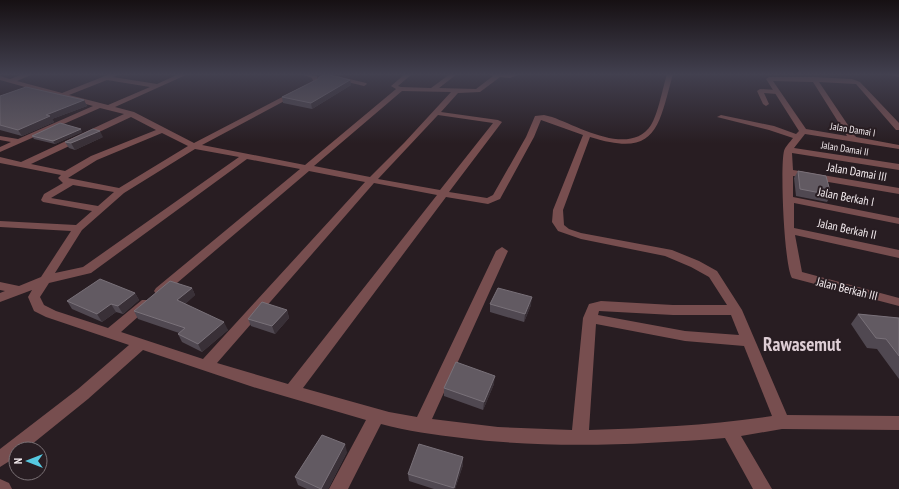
<svg xmlns="http://www.w3.org/2000/svg" width="899" height="489" viewBox="0 0 899 489" font-family="'PT Sans Narrow',sans-serif">
<style>
.lines{fill:none;stroke-linecap:round;stroke-linejoin:round}
.service{fill:#774e4f;fill-rule:evenodd}
.minor{fill:#774e4f;fill-rule:evenodd}
.tertiary{fill:#774e4f;fill-rule:evenodd}
.wall{fill:#504851}
.shaded-wall{fill:#393037}
.building{fill:#625a62;stroke:#797179}
.labels{text-anchor:middle;stroke-width:4;stroke-linejoin:round;paint-order:stroke}
.far-street-label{font-size:10px;fill:#f6eef1;stroke:#281d22}
.street-label{font-size:12px;fill:#f6eef1;stroke:#281d22}
.near-district-label{font-size:19px;font-weight:bold;fill:#deced5;stroke:#281d22}
</style>
<rect width="100%" height="100%" fill="#281d22"/>
<g class="lines">
<polygon class="service" points="760,89 777,90 780,92 777,94 764,93 769,104 766,106 763,104 757,91"/>
<g class="minor">
<path d="M23,74H33L17,81L62,93L110,74H119L113,77L157,84L179,74H188L115,107L134,112L194,143L313,81L312,78L301,74L317,76L318,83L202,145L305,165L396,89L391,86L405,74H412L398,86L401,87L431,88L450,74H457L439,88L476,89L493,76L490,74H520L510,78L500,77L480,92L458,93L441,112L498,120L502,122L449,192L487,198L493,195L526,137L535,116L544,115L552,117C580,127 630,157 651,125C658,114 663,87 667,74H673C658,128 657,158 590,137L563,210L564,225L569,229L581,233L672,250L699,261L717,271L742,310L787,415L899,416V430L782,429L741,436L772,489H753L725,438C637,445 549,449 462,438C435,435 407,431 381,424L348,489H329L366,420L253,387L143,350L88,399L26,449H16V457L0,467V449L78,389L129,345L46,317L34,311L28,297L32,290L0,302V293L5,291L0,290V282L19,286L41,277L71,231L0,227V221L76,225L92,211L43,202L41,200L44,194L63,183L58,178L61,175L0,163V157L21,162L124,114L100,108L0,152V147L11,142L0,140V136L18,139L93,106L0,80V76L10,79ZM107,80L150,87L108,105L69,95ZM402,91L451,92L404,143L370,177L314,166ZM438,115L493,123L440,190L378,179ZM131,117L156,130L91,156L65,171L31,164ZM541,120L583,135L553,210L552,222L558,231L581,239L665,256L691,267L709,277L727,305H673L601,301L589,304L583,318L572,430L498,427L432,419L508,251L502,247L496,251L417,417L389,412L303,388L446,197L488,204L500,199L534,137ZM162,133L188,146L119,188L68,178L97,160ZM195,149L239,157L83,267L55,273L82,230L124,193ZM247,159L300,169L156,288L154,291L156,294H164L309,171L365,182L203,359L121,332L150,306L152,303L150,300H142L108,328L56,311L44,305L40,297L49,283L91,273ZM374,183L437,195L288,384L217,363ZM73,185L114,192L98,206L51,198ZM599,311L673,315H731L739,335L685,331L598,315ZM596,324L685,341L744,346L772,416C711,425 650,428 589,430Z"/>
<polygon points="337,76 366,83 367,84 364,86 335,79 334,78"/>
<path d="M814,77L852,79L860,82L899,123V130H896L856,84L819,82L856,137L899,145V149L805,134L794,148L899,164V170L792,153L793,170L899,188V194L793,176V197L899,218V224L794,203V228L899,250V258L795,235L802,272L899,298V306L792,278C784,265 780,167 784,151C785,147 790,142 793,138L769,130L717,117L721,115L774,126L796,134L799,131L766,79L769,77ZM773,81L813,82L847,136L806,129Z"/>
<polygon points="0,479 9,483 12,489 0,489"/>
</g>
<polygon class="tertiary" points="887,74 899,74 899,77"/>
</g>
<g class="wall">
<polygon points="350,80 351,85 312,109 283,103 282,97"/>
<polygon points="0,96 84,100 87,106 52,119 54,122 22,136 0,130"/>
<polygon points="82,132 55,144 34,139 32,136"/>
<polygon points="103,137 75,150 69,148 65,142"/>
<polygon points="798,171 831,195 827,202 796,196 794,178"/>
<polygon points="192,288 195,295 185,304 228,330 202,352 182,342 178,334 179,333 138,319 134,311"/>
<polygon points="135,293 139,300 123,314 116,312 102,322 72,309 67,301"/>
<polygon points="490,304 531,305 524,322 490,312"/>
<polygon points="287,310 289,318 275,334 251,326 248,319"/>
<polygon points="858,314 899,318 899,379 877,349 867,348 851,324"/>
<polygon points="494,384 483,410 444,396 444,388"/>
<polygon points="347,452 328,489 307,489 298,485 295,477"/>
<polygon points="463,465 455,489 434,489 409,481 408,474"/>
</g>
<g class="shaded-wall">
<polygon points="350,80 351,85 312,109 311,103"/>
<polygon points="84,100 87,106 52,119 54,122 22,136 18,130 46,115"/>
<polygon points="81,129 82,132 55,144 53,141"/>
<polygon points="100,131 103,137 75,150 71,143"/>
<polygon points="192,288 195,295 181,308 177,300"/>
<polygon points="135,293 139,300 123,314 118,306"/>
<polygon points="532,297 531,305 524,322 525,314"/>
<polygon points="111,304 116,312 102,322 97,314"/>
<polygon points="287,310 289,318 275,334 272,326"/>
<polygon points="224,322 228,330 202,352 198,344"/>
<polygon points="495,376 494,384 483,410 484,402"/>
<polygon points="345,444 347,452 328,489 321,489"/>
<polygon points="463,457 463,465 455,489 453,489"/>
</g>
<g class="building">
<polygon points="326,74 350,80 311,103 282,97 318,79 319,77"/>
<polygon points="26,87 84,100 46,115 50,116 18,130 0,125 0,96"/>
<polygon points="60,123 81,129 53,141 32,136"/>
<polygon points="93,129 100,131 71,143 65,142"/>
<polygon points="798,171 826,176 831,195 800,189"/>
<polygon points="100,279 135,293 118,306 111,304 97,314 67,301"/>
<polygon points="170,281 192,288 177,300 224,322 198,344 178,334 185,328 134,311"/>
<polygon points="498,288 532,297 525,314 490,304"/>
<polygon points="262,302 287,310 272,326 248,319"/>
<polygon points="858,314 899,318 899,356 886,339 876,338"/>
<polygon points="456,362 495,376 484,402 444,388"/>
<polygon points="322,435 345,444 321,489 295,477"/>
<polygon points="419,444 463,457 454,488 408,474"/>
</g>
<linearGradient id="sky" x2="0" y2="1"><stop stop-color="#161013"/><stop offset="0.52" stop-color="#42404f"/><stop offset="1" stop-color="#42404f" stop-opacity="0"/></linearGradient>
<rect width="899" height="143" fill="url(#sky)"/>
<g class="labels">
<g class="far-street-label">
<text transform="translate(853 129) rotate(9)" y="4">Jalan Damai I</text>
<text transform="translate(845 148) rotate(9)" y="4">Jalan Damai II</text>
</g>
<g class="street-label">
<text transform="translate(857 172) rotate(10)" y="4">Jalan Damai III</text>
<text transform="translate(846 197) rotate(11)" y="4">Jalan Berkah I</text>
<text transform="translate(847 229) rotate(12)" y="4">Jalan Berkah II</text>
<text transform="translate(847 289) rotate(14)" y="4">Jalan Berkah III</text>
</g>
<g class="near-district-label">
<text x="802" y="351">Rawasemut</text>
</g>
</g>
<g transform="translate(28 461) rotate(270)"><circle r="19" fill="#281d22" stroke="#7a7175"/>
<path d="M0-3L7 15L0 10L-7 15Z" fill="#56c9e1"/>
<text y="-6" font-size="11" font-weight="bold" text-anchor="middle" fill="#f6eef1">N</text>
</g>
</svg>
